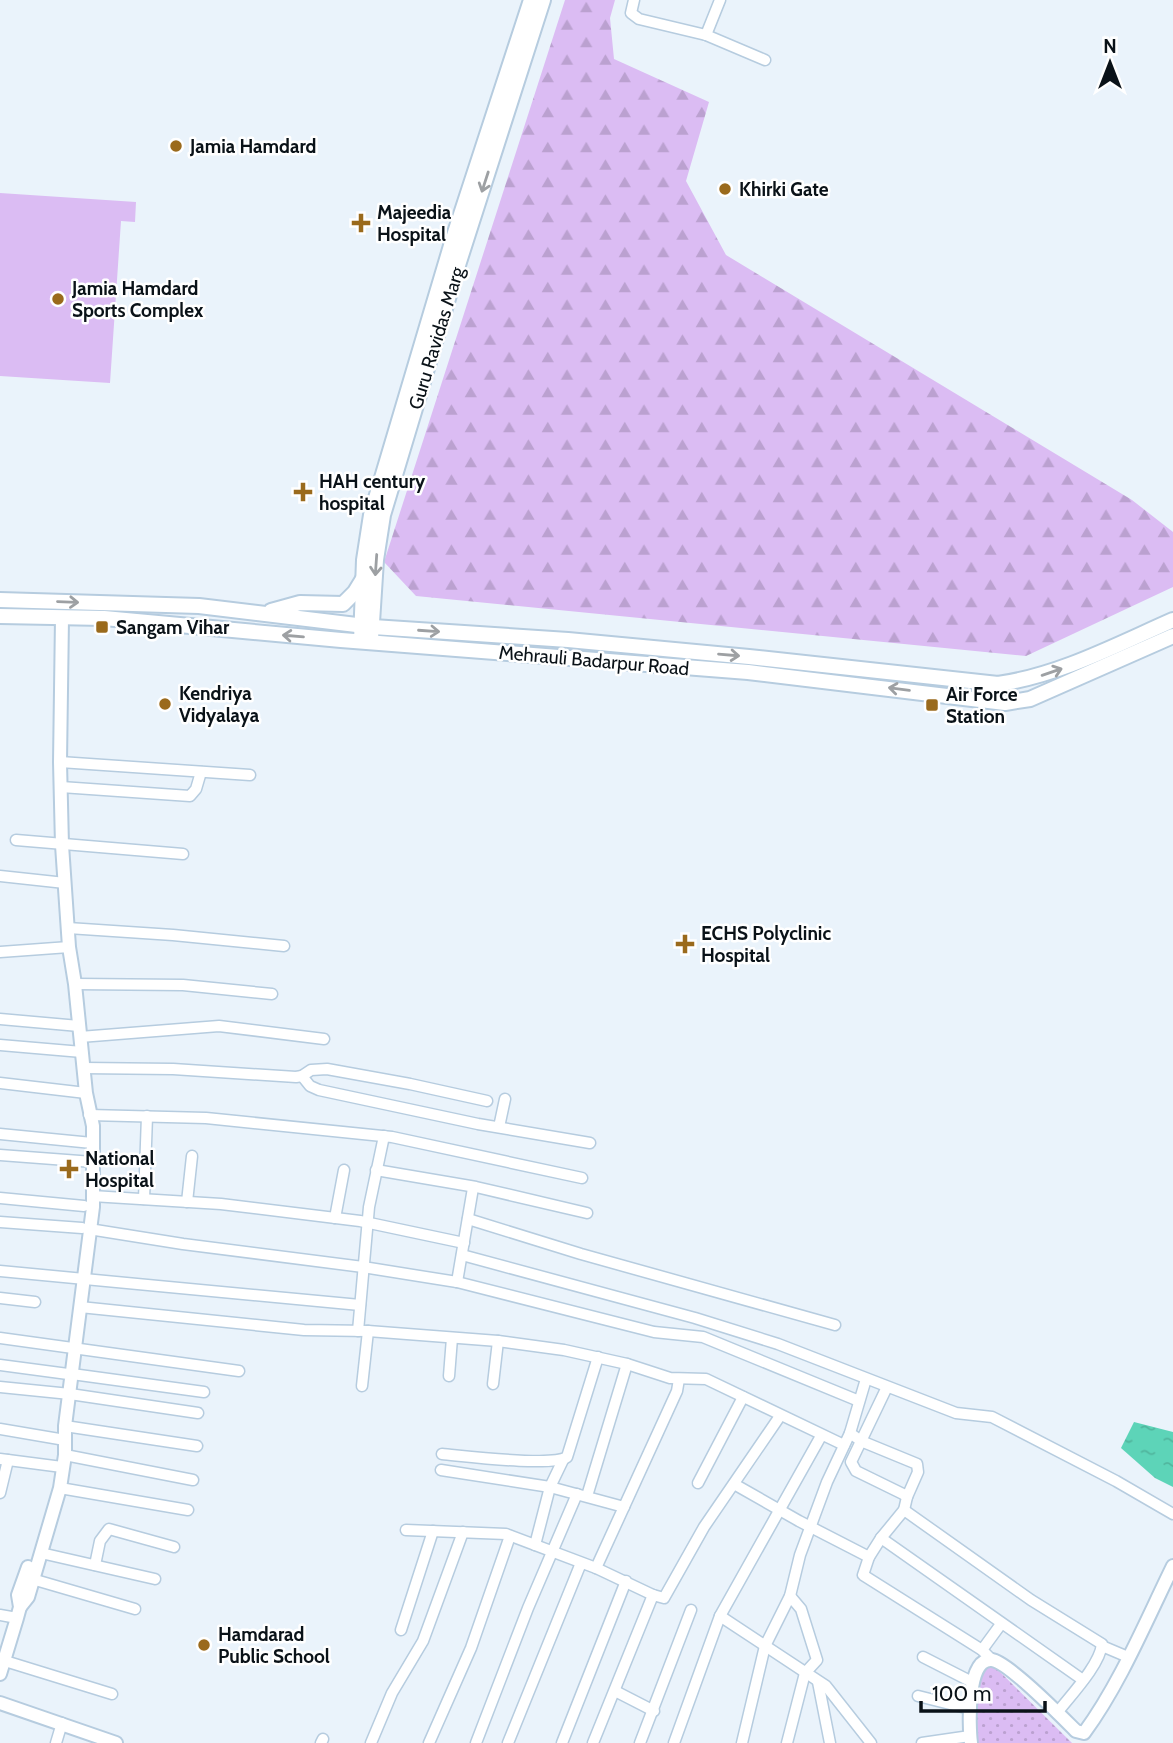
<svg xmlns="http://www.w3.org/2000/svg" width="1173" height="1743" viewBox="0 0 1173 1743" font-family="Cabin,sans-serif">
<style>
.grass{fill:url(#grass-dots)}
.forest{fill:url(#forest-firs)}
.pitch{fill:#dbbcf3}
.water{fill:url(#water-ripples)}
.lines{fill:none;stroke-linecap:round;stroke-linejoin:round}
.minor-casing{stroke:#b6ccdf;stroke-width:13}
.tertiary-casing{stroke:#b6ccdf;stroke-width:16}
.secondary-casing{stroke:#b6ccdf;stroke-width:18}
.primary-casing{stroke:#b6ccdf;stroke-width:18}
.minor{stroke:#fff;stroke-width:10}
.tertiary{stroke:#fff;stroke-width:12}
.secondary{stroke:#fff;stroke-width:14}
.primary{stroke:#fff;stroke-width:14}
.oneway{stroke:#9da0a3}
.poi-dot{fill:#9a6a1c;stroke:#fff;stroke-width:2.5}
.labels{text-anchor:middle;stroke-width:5;stroke-linejoin:round;paint-order:stroke}
.poi-label{font-size:19px;font-weight:bold;fill:#0a1218;stroke:#fff;text-anchor:start}
.street-label{font-size:19px;fill:#0a1218;stroke:#fff}
</style>
<defs>
<pattern id="grass-dots" width="8" height="8" patternUnits="userSpaceOnUse" patternTransform="scale(1.75)"><rect width="8" height="8" fill="#dbbcf3"/><path d="M2 2h.1M6 6h.1" fill="none" stroke="#bba1d0" stroke-width="1.8" stroke-linecap="round"/></pattern>
<pattern id="forest-firs" width="22" height="20" patternUnits="userSpaceOnUse" patternTransform="scale(1.75)"><rect width="22" height="20" fill="#dbbcf3"/><path d="M5 1l3.5 6h-7zM16 11l3.5 6h-7z" fill="#bba1d0"/></pattern>
<pattern id="water-ripples" width="26" height="14" patternUnits="userSpaceOnUse" patternTransform="scale(1.75)"><rect width="26" height="14" fill="#5dd4b8"/><path d="M2 4q2-2 4 0t4 0M15 11q2-2 4 0t4 0" fill="none" stroke="#50b59d"/></pattern>
</defs>
<rect width="100%" height="100%" fill="#eaf3fb"/>
<polygon class="grass" points="988,1660 1072,1743 973,1743 976,1681"/>
<polygon class="forest" points="565,0 615,0 610,18 614,59 709,102 686,181 726,255 1132,500 1173,532 1173,587 1026,656 416,596 384,562"/>
<polygon class="pitch" points="0,193 136,202 135,222 121,221 110,383 0,376"/>
<polygon class="water" points="1134,1422 1173,1432 1173,1487 1155,1478 1121,1448"/>
<g class="lines">
<defs>
<g id="minor">
<polyline points="634,0 631,13 639,19 706,35 765,60"/>
<polyline points="706,35 720,0"/>
<polyline points="60,762 250,775"/>
<polyline points="61,787 190,796 196,789 201,772"/>
<polyline points="16,840 183,854"/>
<polyline points="0,876 65,883"/>
<polyline points="68,928 173,935 284,946"/>
<polyline points="0,952 69,947"/>
<polyline points="75,984 183,985 272,994"/>
<polyline points="0,1019 79,1026"/>
<polyline points="80,1037 219,1026 324,1039"/>
<polyline points="0,1045 82,1052"/>
<polyline points="83,1068 173,1069 296,1077 302,1076 311,1070 327,1069 410,1084 487,1101"/>
<polyline points="302,1076 310,1086 319,1090 478,1124 590,1143"/>
<polyline points="0,1083 86,1093"/>
<polyline points="89,1115 206,1118 392,1137 582,1178"/>
<polyline points="499,1127 505,1099"/>
<polyline points="0,1134 92,1143"/>
<polyline points="0,1155 93,1162"/>
<polyline points="376,1170 476,1187 587,1213"/>
<polyline points="92,1196 221,1204 360,1221 464,1243"/>
<polyline points="0,1198 84,1206"/>
<polyline points="144,1199 147,1116"/>
<polyline points="187,1202 192,1156"/>
<polyline points="335,1218 344,1170"/>
<polyline points="468,1219 581,1254 835,1325"/>
<polyline points="0,1222 82,1228"/>
<polyline points="89,1229 183,1244 363,1267 457,1282 654,1332 703,1337 859,1401"/>
<polyline points="462,1255 695,1318 778,1344 956,1413 992,1417 1116,1481 1173,1514"/>
<polyline points="0,1271 360,1305"/>
<polyline points="457,1282 473,1188"/>
<polyline points="0,1298 35,1302"/>
<polyline points="80,1307 304,1330 368,1331 498,1341 564,1350 627,1364 670,1378 706,1379 844,1445"/>
<polyline points="358,1331 369,1207 384,1136"/>
<polyline points="0,1338 239,1371"/>
<polyline points="0,1365 68,1374"/>
<polyline points="72,1374 204,1392"/>
<polyline points="449,1376 452,1338"/>
<polyline points="866,1379 850,1433 861,1441 917,1464 918,1472 907,1497"/>
<polyline points="493,1384 498,1341"/>
<polyline points="362,1386 368,1331"/>
<polyline points="0,1387 70,1394 198,1413"/>
<polyline points="887,1387 851,1462 856,1471 903,1494 907,1497 904,1510 881,1538 869,1557 863,1575 982,1650 991,1659"/>
<polyline points="65,1426 197,1446"/>
<polyline points="0,1429 65,1440"/>
<path d="M442,1454C465,1456 552,1467 567,1457L598,1357"/>
<polyline points="65,1455 193,1480"/>
<polyline points="0,1459 62,1467"/>
<polyline points="441,1470 550,1487 624,1507"/>
<polyline points="698,1483 743,1397"/>
<polyline points="734,1484 799,1521 869,1557"/>
<polyline points="60,1488 188,1510"/>
<polyline points="0,1493 8,1460"/>
<polyline points="587,1496 627,1364"/>
<path d="M904,1510L1031,1600L1102,1644C1100,1665 1070,1696 1057,1713"/>
<polyline points="406,1530 506,1534 596,1568 653,1595 664,1598 704,1527 780,1416"/>
<polyline points="881,1538 1083,1680"/>
<polyline points="535,1545 550,1487 563,1460"/>
<polyline points="41,1553 155,1579"/>
<polyline points="95,1565 100,1541 109,1529 174,1547"/>
<polyline points="596,1568 677,1391 679,1379"/>
<polyline points="32,1579 135,1609"/>
<polyline points="0,1615 17,1618"/>
<polyline points="720,1616 821,1436"/>
<polyline points="401,1630 433,1531"/>
<polyline points="1102,1646 1128,1657"/>
<polyline points="982,1650 1001,1624"/>
<polyline points="923,1657 972,1682"/>
<polyline points="5,1661 112,1694"/>
<polyline points="818,1682 830,1743"/>
<polyline points="615,1691 654,1711"/>
<polyline points="918,1696 970,1709"/>
<polyline points="56,1743 62,1723"/>
<polyline points="321,1743 323,1739"/>
<polyline points="371,1743 392,1693 423,1641 463,1532"/>
<polyline points="429,1743 471,1648 510,1536"/>
<polyline points="476,1743 528,1608 577,1494"/>
<polyline points="508,1743 581,1563"/>
<polyline points="562,1743 626,1581"/>
<polyline points="593,1743 653,1595"/>
<polyline points="640,1743 691,1610"/>
<polyline points="674,1743 720,1616 826,1686 871,1743"/>
<polyline points="742,1743 765,1646 790,1596 800,1555 827,1482 850,1433"/>
<polyline points="787,1743 805,1673 817,1660 801,1609 790,1596"/>
<polyline points="922,1743 970,1736"/>
</g>
<g id="tertiary">
<polyline points="20,1607 28,1597 60,1488 65,1455 65,1426 93,1207 93,1126 86,1093 75,984 69,947 62,845 60,762 62,618"/>
<polyline points="0,1674 17,1618 20,1607 18,1595 28,1567"/>
<polyline points="0,1703 116,1743"/>
<path d="M971,1743C969,1727 966,1657 992,1660C1008,1662 1062,1717 1076,1731L1084,1733C1120,1684 1146,1621 1173,1566"/>
</g>
<g id="secondary">
<polyline points="371,638 376,560 383,515 459,262 543,0"/>
<polyline points="361,641 364,560 371,515 453,239 531,0"/>
</g>
<g id="primary">
<path d="M0,600L199,606L373,627L568,640L749,657L998,684C1060,675 1116,645 1173,620"/>
<polyline points="271,611 300,603 343,604 355,592 363,579"/>
<polyline points="0,616 104,618 341,640 748,672 1005,703 1030,699 1173,636"/>
</g>
</defs>
<use href="#minor" class="minor-casing"/>
<use href="#tertiary" class="tertiary-casing"/>
<use href="#secondary" class="secondary-casing"/>
<use href="#primary" class="primary-casing"/>
<use href="#minor" class="minor"/>
<use href="#tertiary" class="tertiary"/>
<use href="#secondary" class="secondary"/>
<use href="#primary" class="primary"/>
</g>
<defs><path id="oneway-shaft" d="M-6 0H5M1.5-3L5.5 0L1.5 3" fill="none" stroke-width="1.6" stroke-linecap="round" stroke-linejoin="round" transform="scale(1.75)"/></defs>
<g class="oneway">
<use href="#oneway-shaft" transform="translate(485 182) rotate(108)"/>
<use href="#oneway-shaft" transform="translate(376 565) rotate(94)"/>
<use href="#oneway-shaft" transform="translate(68 602) rotate(2)"/>
<use href="#oneway-shaft" transform="translate(429 631) rotate(4)"/>
<use href="#oneway-shaft" transform="translate(293 636) rotate(-175)"/>
<use href="#oneway-shaft" transform="translate(729 655) rotate(5)"/>
<use href="#oneway-shaft" transform="translate(1052 672) rotate(-19)"/>
<use href="#oneway-shaft" transform="translate(899 689) rotate(-173)"/>
</g>
<g class="poi-dot">
<circle cx="176" cy="146" r="7"/>
<circle cx="725" cy="189" r="7"/>
<path d="M357.5 212.5h7v7h7v7h-7v7h-7v-7h-7v-7h7z"/>
<circle cx="58" cy="299" r="7"/>
<path d="M299.5 481.5h7v7h7v7h-7v7h-7v-7h-7v-7h7z"/>
<rect x="95" y="620" width="14" height="14" rx="3.5"/>
<circle cx="165" cy="704" r="7"/>
<rect x="925" y="698" width="14" height="14" rx="3.5"/>
<path d="M681.5 933.5h7v7h7v7h-7v7h-7v-7h-7v-7h7z"/>
<path d="M65.5 1158.5h7v7h7v7h-7v7h-7v-7h-7v-7h7z"/>
<circle cx="204" cy="1645" r="7"/>
</g>
<g class="labels">
<g class="poi-label">
<text x="190" y="153">Jamia Hamdard</text>
<text x="739" y="196">Khirki Gate</text>
<text x="377" y="219">Majeedia<tspan x="377" dy="22">Hospital</tspan></text>
<text x="72" y="295">Jamia Hamdard<tspan x="72" dy="22">Sports Complex</tspan></text>
<text x="319" y="488">HAH century<tspan x="319" dy="22">hospital</tspan></text>
<text x="116" y="634">Sangam Vihar</text>
<text x="179" y="700">Kendriya<tspan x="179" dy="22">Vidyalaya</tspan></text>
<text x="946" y="701">Air Force<tspan x="946" dy="22">Station</tspan></text>
<text x="701" y="940">ECHS Polyclinic<tspan x="701" dy="22">Hospital</tspan></text>
<text x="85" y="1165">National<tspan x="85" dy="22">Hospital</tspan></text>
<text x="218" y="1641">Hamdarad<tspan x="218" dy="22">Public School</tspan></text>
</g>
<g class="street-label">
<text transform="translate(436 338) rotate(-73)" y="7">Guru Ravidas Marg</text>
<text transform="translate(594 660) rotate(5)" y="7">Mehrauli Badarpur Road</text>
</g>
</g>
<g transform="translate(1110 63)" stroke="#ffffff" stroke-width="5" paint-order="stroke">
<path d="M0-5L12 26L0 18L-12 26Z" fill="#0a1218"/>
<text y="-10" font-size="19" font-weight="bold" text-anchor="middle" fill="#0a1218">N</text>
</g>
<path d="M921 1701v10h124v-10" fill="none" stroke="#0a1218" stroke-width="3.5"/>
<text x="932" y="1701" font-size="21" fill="#0a1218" stroke="#ffffff" stroke-width="5" paint-order="stroke">100 m</text>
</svg>
